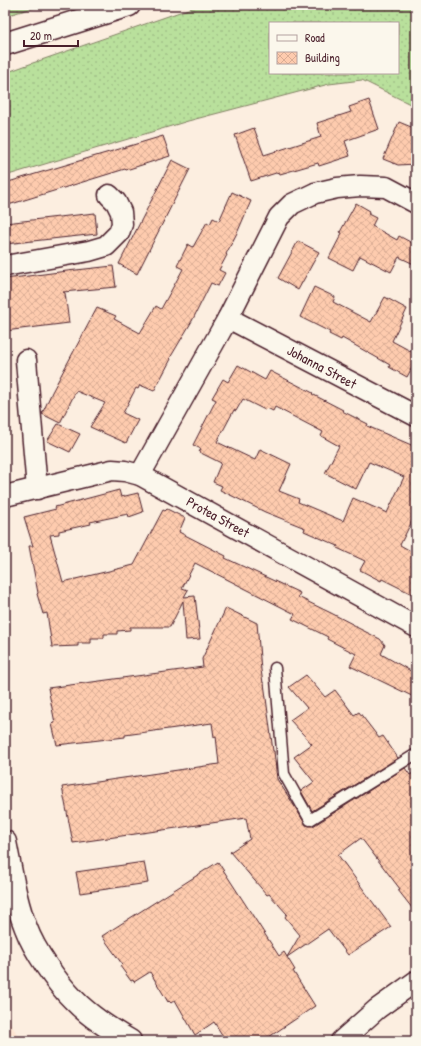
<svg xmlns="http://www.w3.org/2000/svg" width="421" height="1046" viewBox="0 0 421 1046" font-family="'Patrick Hand',sans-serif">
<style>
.built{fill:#fde4d1}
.grass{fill:url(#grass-dots);stroke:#828064;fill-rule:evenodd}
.building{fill:url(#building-cross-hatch);stroke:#4a1f2b;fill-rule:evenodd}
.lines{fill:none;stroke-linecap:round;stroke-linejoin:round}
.service-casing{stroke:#4a1f2b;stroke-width:13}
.minor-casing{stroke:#4a1f2b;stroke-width:23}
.tertiary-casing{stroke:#4a1f2b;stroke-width:25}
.secondary-casing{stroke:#4a1f2b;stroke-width:25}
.service{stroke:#fbf7ec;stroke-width:10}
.minor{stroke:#fbf7ec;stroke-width:20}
.tertiary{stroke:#fbf7ec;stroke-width:22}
.secondary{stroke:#fbf7ec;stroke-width:22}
.labels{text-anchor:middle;stroke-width:3;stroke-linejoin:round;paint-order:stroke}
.street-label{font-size:14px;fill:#4a1f2b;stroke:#fbf7ec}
</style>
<defs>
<pattern id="grass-dots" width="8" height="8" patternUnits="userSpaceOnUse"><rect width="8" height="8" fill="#b9e09c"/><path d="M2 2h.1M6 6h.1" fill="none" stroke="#a1c087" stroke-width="1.8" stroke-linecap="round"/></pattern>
<pattern id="building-cross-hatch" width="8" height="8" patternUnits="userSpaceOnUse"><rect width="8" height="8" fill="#fecbae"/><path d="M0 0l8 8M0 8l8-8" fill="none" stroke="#dbae96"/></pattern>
</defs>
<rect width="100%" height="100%" fill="#fceee0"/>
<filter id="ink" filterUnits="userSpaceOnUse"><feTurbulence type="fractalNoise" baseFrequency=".025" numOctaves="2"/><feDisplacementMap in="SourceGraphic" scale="8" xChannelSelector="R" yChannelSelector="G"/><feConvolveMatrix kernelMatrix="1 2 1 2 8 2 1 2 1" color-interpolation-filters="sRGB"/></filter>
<g filter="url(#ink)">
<polygon class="built" points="5,1013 6,1016 21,1041 5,1041"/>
<g class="grass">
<polygon points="5,5 43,5 5,16"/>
<path d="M200,5H416V107L362,80L329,84L188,121L5,176V73L27,65ZM270,23H398V73H270Z"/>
</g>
<g class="building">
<polygon points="369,100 379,129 345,141 350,156 319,166 318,163 280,174 279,172 251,181 235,135 254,128 264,155 321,137 317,123 351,112 349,107"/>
<polygon points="399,122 416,129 416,142 412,151 416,153 416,164 398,165 383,159"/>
<polygon points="163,136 170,156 126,170 125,169 5,206 5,183"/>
<polygon points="172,160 190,169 137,274 119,264"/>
<polygon points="232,192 251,201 238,231 226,254 227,255 219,270 225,273 218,286 211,283 192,321 170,358 171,359 154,391 140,385 138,389 136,388 123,413 138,420 126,443 90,427 105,403 76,391 60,423 42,414 52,392 97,308 116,316 114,319 140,333 156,306 161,309 183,269 177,266 188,244 193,247 207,222 210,224 213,218 219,221"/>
<polygon points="356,203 370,211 368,214 376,218 372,226 397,240 399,236 416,245 416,265 399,257 391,272 360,256 353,270 329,258 342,233 340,232"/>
<polygon points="95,213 97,234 5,244 5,223"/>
<polygon points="298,241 319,252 298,290 278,278"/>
<polygon points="113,266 116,287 63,292 65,293 69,323 5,331 5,279 67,271"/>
<polygon points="314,287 335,297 333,302 371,322 385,297 407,309 392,341 416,354 416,360 407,377 389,367 390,365 342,338 341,340 329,334 330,332 300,317"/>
<path d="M238,365L265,380L270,371L313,393L312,394L343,410L342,411L368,424L367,426L416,447V513L400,545L416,554V586L412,594L382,579L381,581L360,570L365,561L337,548L338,546L304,531L305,528L265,512L220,490L222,486L213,482L221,463L199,452L201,449L193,445L216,400L212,398L223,379L228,382ZM243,399L265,410L267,408L273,411L275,407L323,432L321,436L339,446L325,473L356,489L369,462L404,477L387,513L353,498L343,521L298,502L299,499L279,491L291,464L260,449L255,460L217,442L234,410L236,411Z"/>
<polygon points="58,424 80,434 70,452 47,441"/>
<polygon points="119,490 121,497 138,493 143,512 129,517 128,514 90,522 91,524 59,531 59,534 50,535 63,582 134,565 163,510 165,511 167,509 185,518 179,532 226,556 225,558 300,593 298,597 331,613 356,626 356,627 380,639 385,645 381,654 416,674 416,698 350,666 356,654 327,639 328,637 292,619 295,614 195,563 182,588 188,590 184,597 195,596 200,639 186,640 183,601 170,627 130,627 130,630 117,631 117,634 104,634 104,638 91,638 91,643 78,643 78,646 52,647 47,613 43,614 37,594 38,593 29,546 33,546 24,517 56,509 55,507"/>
<polygon points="226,608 257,623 261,670 263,683 264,683 273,751 274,751 277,779 290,799 306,825 313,826 405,768 410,775 416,771 416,913 398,890 400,889 361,838 338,855 391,927 348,955 328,929 287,957 295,970 293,971 315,1006 263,1041 226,1041 214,1022 195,1035 175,1000 171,1003 169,1001 168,1002 150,972 134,982 133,980 131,981 120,966 122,964 102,936 218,862 279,956 284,952 287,957 300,935 285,917 287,914 269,894 267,895 230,852 250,839 246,818 73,843 62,787 219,764 216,736 214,737 212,723 125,735 125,737 57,745 52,724 55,723 48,688 203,667 202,659"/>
<polygon points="306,675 325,697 335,690 354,715 359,712 379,738 383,736 398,758 312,811 301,791 314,782 294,757 312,744 290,720 307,708 289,687"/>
<polygon points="144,862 148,883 80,893 76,872"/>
</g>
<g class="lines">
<defs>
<polyline id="service" points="275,668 284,774 310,820 416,754"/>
<g id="minor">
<polyline points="5,266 89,251 106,246 119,233 122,224 121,212 116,202 109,195"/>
<polyline points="228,318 416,416"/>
<polyline points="26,360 37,489"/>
<polyline points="140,475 228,318 279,217 292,204 315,193 337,188 360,186 386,187 416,203"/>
<polyline points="5,496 112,470 125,471 140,475 416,627"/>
<polyline points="341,1041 377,1009 416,981"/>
</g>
<path id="tertiary" d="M5,842C11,871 15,901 26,928C34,950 57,983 73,999C89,1016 110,1029 130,1041"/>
<polyline id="secondary" points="5,44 129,5"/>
</defs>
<use href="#service" class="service-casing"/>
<use href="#minor" class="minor-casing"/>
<use href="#tertiary" class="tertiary-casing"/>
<use href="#secondary" class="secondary-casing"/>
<use href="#service" class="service"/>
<use href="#minor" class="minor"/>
<use href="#tertiary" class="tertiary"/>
<use href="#secondary" class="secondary"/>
</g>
</g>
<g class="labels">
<g class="street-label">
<text transform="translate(322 367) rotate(28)" y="5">Johanna Street</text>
<text transform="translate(218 517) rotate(29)" y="5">Protea Street</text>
</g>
</g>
<rect width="421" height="1046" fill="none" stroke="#fbf7ec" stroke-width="20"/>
<rect x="10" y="10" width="401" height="1026" fill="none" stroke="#4a1f2b" stroke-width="1.5" filter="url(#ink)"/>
<rect x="269" y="22" width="130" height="52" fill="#fbf7ec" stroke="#b4a19f"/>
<rect x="277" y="35" width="20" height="6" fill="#fbf7ec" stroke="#b4a19f"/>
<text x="305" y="42" font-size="12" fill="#4a1f2b">Road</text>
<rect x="277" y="52" width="20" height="12" fill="url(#building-cross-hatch)" stroke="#b4a19f"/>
<text x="305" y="62" font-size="12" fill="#4a1f2b">Building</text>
<path d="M24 40v6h54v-6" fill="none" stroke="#4a1f2b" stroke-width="2"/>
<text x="30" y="40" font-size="12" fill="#4a1f2b" stroke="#fbf7ec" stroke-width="3" paint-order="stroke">20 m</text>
</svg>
